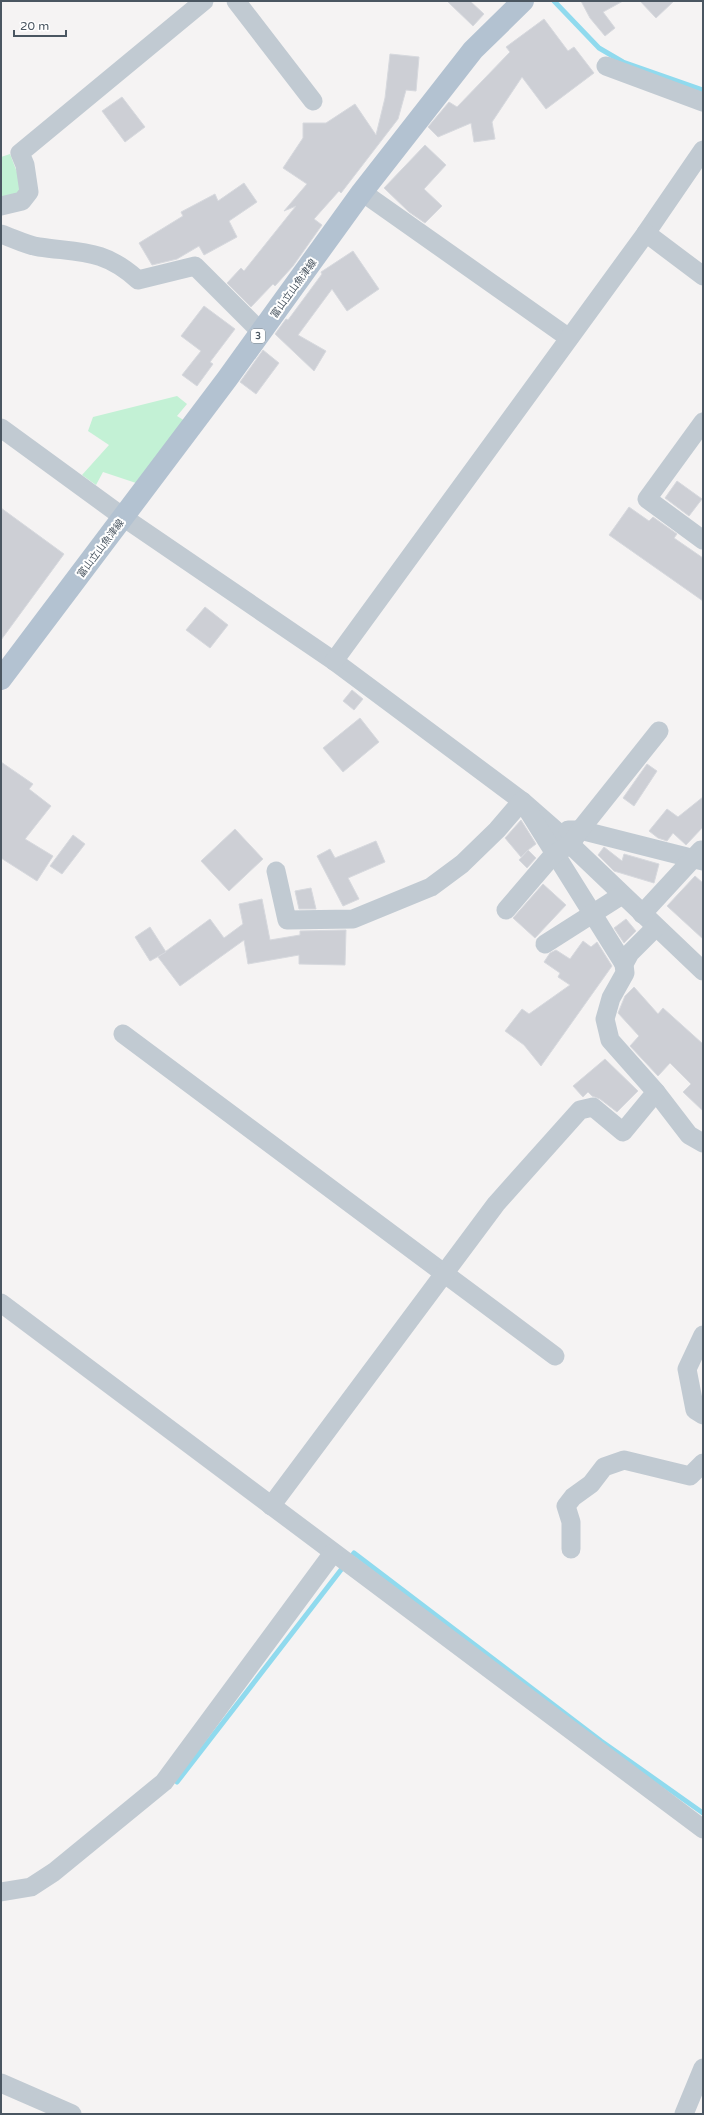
<svg xmlns="http://www.w3.org/2000/svg" width="704" height="2115" viewBox="0 0 704 2115" font-family="'Varela Round','Noto Sans JP',sans-serif">
<style>
.green{fill:#c3f1d5}
.lines{fill:none;stroke-linecap:round;stroke-linejoin:round}
.stream{stroke:#90daee;stroke-width:5}
.building{fill:#cdcfd5;stroke:#d7d9de}
.minor{stroke:#c1cad2;stroke-width:19}
.major{stroke:#b3c2d1;stroke-width:22}
.labels{text-anchor:middle;stroke-width:4;stroke-linejoin:round;paint-order:stroke}
.shield{fill:#fff;stroke:#808990;stroke-width:1}
.shield-label{font-size:9px;font-weight:bold;fill:#4a5661}
.street-label{font-size:10px;fill:#4a5661;stroke:#fff}
</style>
<rect width="100%" height="100%" fill="#f5f3f3"/>
<g class="green">
<polygon points="10,154 22,185 21,193 1,199 1,157"/>
<polygon points="177,396 187,404 177,416 185,421 139,484 103,472 96,485 82,475 109,445 88,431 93,417"/>
</g>
<g class="lines">
<g class="stream">
<polyline points="554,1 599,48 623,62 703,90"/>
<polyline points="177,1782 354,1553 601,1741 703,1813"/>
</g>
</g>
<g class="building">
<polygon points="447,1 470,1 484,14 473,26"/>
<polygon points="581,1 623,1 603,12 615,28 605,36 590,18"/>
<polygon points="640,1 674,1 656,18"/>
<polygon points="544,19 568,51 574,47 594,73 546,109 522,77 492,122 495,139 474,142 471,123 438,137 428,127 449,102 457,107 510,52 506,47"/>
<polygon points="390,54 419,57 416,91 406,90 398,119 341,193 339,191 314,219 322,225 293,266 275,286 273,284 251,307 227,283 241,268 244,271 296,206 284,211 307,184 283,168 303,138 303,123 326,123 355,104 376,135 385,98"/>
<polygon points="122,97 145,127 125,142 102,111"/>
<polygon points="425,145 446,165 424,189 442,206 425,223 409,212 384,188"/>
<polygon points="244,183 257,202 229,221 237,237 204,255 199,246 177,259 152,265 139,243 183,216 181,212 215,194 218,201"/>
<polygon points="353,251 379,289 347,311 332,289 298,335 326,351 314,371 275,334 286,319 288,320 322,274 321,272"/>
<polygon points="204,306 235,329 210,362 213,364 197,386 182,375 201,351 181,336"/>
<polygon points="263,350 279,363 256,394 240,382"/>
<polygon points="677,481 702,499 689,516 665,498"/>
<polygon points="629,507 649,521 653,517 677,534 674,538 703,558 703,601 609,535"/>
<polygon points="1,508 64,554 1,640"/>
<polygon points="205,607 228,625 210,648 186,630"/>
<polygon points="352,690 363,699 354,710 343,701"/>
<polygon points="360,718 379,742 343,772 323,748"/>
<polygon points="1,762 33,784 29,789 51,806 25,839 53,856 37,881 1,858"/>
<polygon points="647,764 657,771 634,806 623,798"/>
<polygon points="703,797 703,827 686,845 673,833 667,841 658,838 649,831 667,809 678,817"/>
<polygon points="521,820 536,844 528,850 536,858 527,868 519,860 528,850 521,857 505,838"/>
<polygon points="235,829 263,859 229,891 201,861"/>
<polygon points="73,835 85,844 62,874 50,866"/>
<polygon points="376,841 385,862 348,878 359,899 343,906 317,856 330,849 335,858"/>
<polygon points="604,847 622,861 624,854 659,864 654,883 614,871 598,855"/>
<polygon points="695,876 703,883 703,939 667,906"/>
<polygon points="543,884 566,905 535,938 513,918"/>
<polygon points="311,888 316,909 299,909 295,891"/>
<polygon points="262,899 270,940 300,935 300,931 346,930 345,965 299,964 299,955 248,964 244,940 180,986 158,957 210,919 224,938 243,924 239,904"/>
<polygon points="626,919 636,931 624,943 614,928"/>
<polygon points="150,927 166,952 150,961 135,937"/>
<polygon points="583,941 591,947 597,942 612,966 541,1066 524,1045 505,1031 522,1009 529,1014 570,985 558,977 560,973 544,962 550,953 556,950 570,959"/>
<polygon points="634,987 658,1014 663,1008 703,1044 703,1111 683,1092 691,1084 670,1063 658,1076 630,1046 639,1036 618,1013 625,996"/>
<polygon points="605,1059 638,1091 617,1112 600,1099 592,1096 588,1092 583,1097 573,1086"/>
</g>
<g class="lines">
<g class="minor">
<polyline points="236,1 313,101"/>
<polyline points="606,66 703,102"/>
<polyline points="362,192 569,338"/>
<polyline points="1,206 22,201 29,192 25,165 20,153 204,1"/>
<polyline points="646,233 703,150"/>
<path d="M1,234C13,238 26,245 39,247C81,253 104,249 138,280L195,266L261,332"/>
<polyline points="703,422 647,499 703,540"/>
<polyline points="1,428 123,517 334,661 522,801 554,829 703,971"/>
<polyline points="334,661 646,233 703,276"/>
<polyline points="568,830 580,830 703,861"/>
<polyline points="276,871 287,920 353,919 431,887 462,864 497,830 522,801 624,964"/>
<polyline points="506,910 554,854 570,845 580,830 659,731"/>
<polyline points="642,914 701,850"/>
<polyline points="545,944 622,895"/>
<polyline points="123,1034 555,1356"/>
<polyline points="656,1092 689,1135 703,1143"/>
<polyline points="1,1303 703,1829"/>
<polyline points="703,1335 687,1369 695,1410 703,1415"/>
<polyline points="271,1506 496,1204 580,1110 593,1107 623,1132 656,1092 610,1040 605,1019 611,998 625,973 624,964 630,953 656,927"/>
<polyline points="571,1549 571,1522 566,1506 573,1497 591,1484 604,1467 624,1460 690,1476 703,1463"/>
<polyline points="1,1892 31,1887 54,1872 164,1782 333,1553"/>
<polyline points="1,2083 72,2114"/>
<polyline points="684,2114 703,2068"/>
</g>
<polyline class="major" points="1,679 227,379 362,192 473,50 523,1"/>
</g>
<g class="labels">
<rect class="shield" x="251" y="329" width="14" height="14" rx="3"/>
<g class="shield-label">
<text x="258" y="339">3</text>
</g>
<g class="street-label">
<text transform="translate(293 288) rotate(-54)" y="4">富山立山魚津線</text>
<text transform="translate(100 548) rotate(-53)" y="4">富山立山魚津線</text>
</g>
</g>
<rect width="704" height="2115" fill="none" stroke="#4a5661" stroke-width="4"/>
<path d="M14 30v6h52v-6" fill="none" stroke="#4a5661" stroke-width="2"/>
<text x="20" y="30" font-size="12" fill="#4a5661" stroke="#ffffff" stroke-width="3" paint-order="stroke">20 m</text>
</svg>
